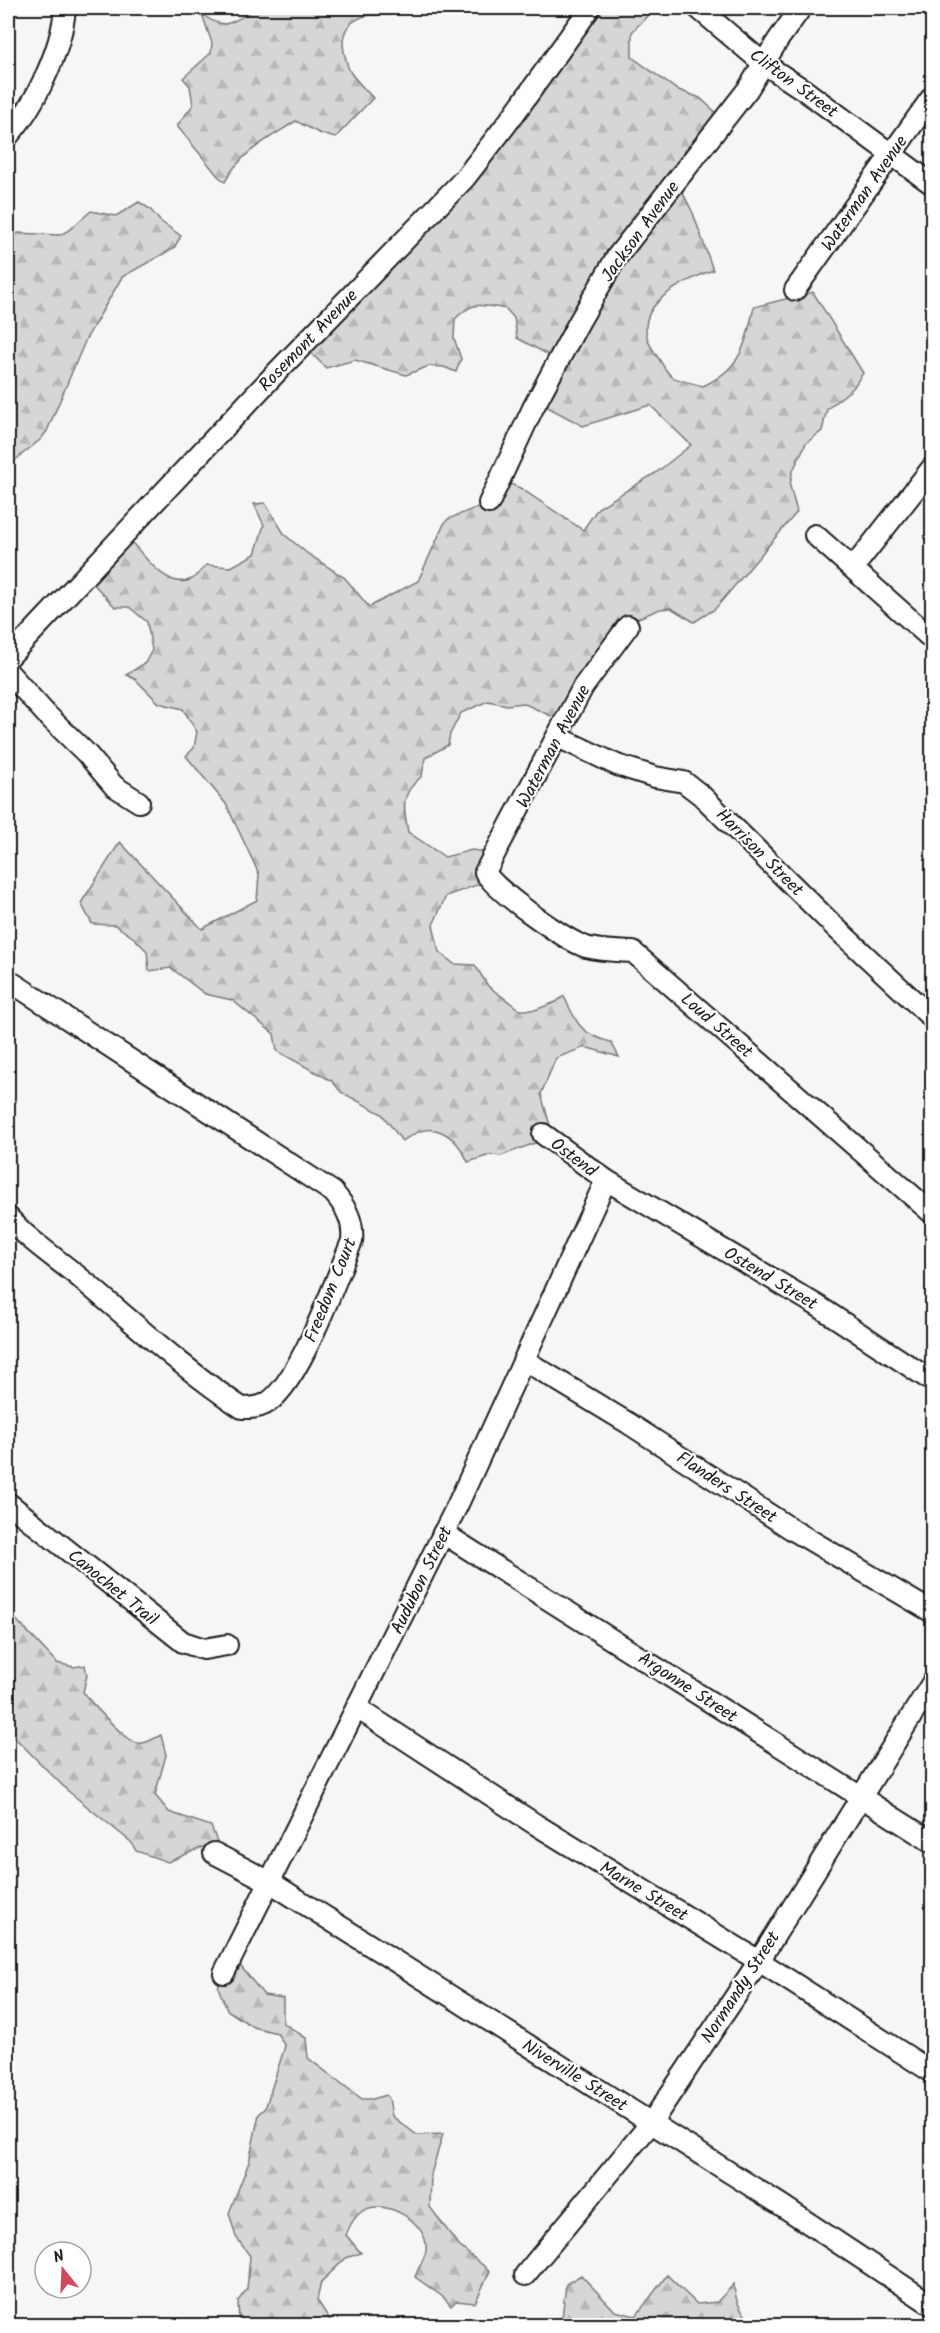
<svg xmlns="http://www.w3.org/2000/svg" width="940" height="2333" viewBox="0 0 940 2333" font-family="Kalam,sans-serif">
<style>
.forest{fill:url(#forest-firs);stroke:#797979;stroke-width:1.5}
.lines{fill:none;stroke-linecap:round;stroke-linejoin:round}
.minor-casing{stroke:#1c1c1c;stroke-width:24}
.minor{stroke:#fff;stroke-width:20}
.labels{text-anchor:middle;stroke-width:4.5;stroke-linejoin:round;paint-order:stroke}
.street-label{font-size:18px;fill:#1c1c1c;stroke:#fff}
</style>
<defs>
<pattern id="forest-firs" width="22" height="20" patternUnits="userSpaceOnUse" patternTransform="scale(1.5)"><rect width="22" height="20" fill="#d6d6d6"/><path d="M5 1l3.5 6h-7zM16 11l3.5 6h-7z" fill="#b7b7b7"/></pattern>
</defs>
<rect width="100%" height="100%" fill="#f6f6f6"/>
<filter id="ink" filterUnits="userSpaceOnUse"><feTurbulence type="fractalNoise" baseFrequency=".0167" numOctaves="2"/><feDisplacementMap in="SourceGraphic" scale="12" xChannelSelector="R" yChannelSelector="G"/><feConvolveMatrix kernelMatrix="1 2 1 2 8 2 1 2 1" color-interpolation-filters="sRGB"/></filter>
<g filter="url(#ink)">
<g class="forest">
<path d="M257,8H391L389,15C360,12 336,23 345,56C347,61 347,68 351,73C357,82 366,90 373,98L335,138L319,133L296,121C271,137 239,153 225,182L218,176L177,126L193,105L190,86L183,78L211,53L212,43L202,14C226,33 233,21 257,8Z"/>
<path d="M589,8H655L632,32V57L676,89L700,98L722,118L676,179L693,213L713,270C679,283 624,309 655,353C660,360 665,370 671,376C678,381 694,383 703,386C742,368 745,345 754,307L813,292L863,373L853,388L827,409L822,431L806,443L792,473L790,486L797,512L715,609L694,622L671,608L660,609L629,622L564,722L523,703L507,705L488,701L461,713L450,734L448,745L425,758L422,776C400,795 403,805 408,832L445,857L472,850L492,853L488,881L446,896L433,925L439,952L454,964L475,965L488,986L520,1010H535L556,1002L564,996C576,1023 581,1035 611,1042L619,1057L585,1047L556,1058L541,1094L553,1136L501,1156L490,1155L468,1162C461,1145 445,1126 424,1130C417,1131 408,1138 402,1141L382,1114L341,1092L332,1081L277,1051L274,1034L232,1000L205,994L171,968L149,971L147,951L134,938L115,925L92,924L81,903L120,842L202,929L257,900L259,874L226,804L186,756L194,748L197,732L183,709L159,703L135,679L126,675L145,663L152,650L147,622L129,607H115L87,577L128,538C142,553 168,592 192,579C197,576 202,569 206,565L231,567L255,554L264,525L254,504L265,503L285,535L308,554L345,578L369,607L418,581L444,524L448,519L488,503L499,479L520,488L583,530L598,508L657,472L691,445L650,405L583,426L538,402L558,360L517,338L514,318L506,309C481,305 474,300 455,319L454,338L461,359L456,372L444,367L429,366L406,375L355,360L326,368L303,345L466,175Z"/>
<polygon points="139,202 150,209 160,221 181,236 174,248 122,277 86,339 47,431 41,439 8,466 8,247 18,233 60,235 69,230 91,211 116,216"/>
<path d="M8,1611L57,1663L74,1667L85,1665L87,1675L83,1692C91,1703 122,1736 134,1742C143,1746 153,1739 161,1735L166,1755L155,1795L169,1812L211,1826L221,1852L203,1847L168,1862L136,1851L131,1842L68,1791L8,1731Z"/>
<path d="M233,1957L264,1995L283,1998V2023L306,2038L308,2058L362,2099H373L386,2095L389,2098L392,2116L417,2135L443,2134L431,2174L430,2207L459,2246L490,2271L475,2303L456,2301L451,2306L443,2297L415,2277C418,2269 424,2259 426,2251C430,2222 383,2196 361,2212C353,2218 349,2227 346,2235L361,2253L346,2258L321,2282L317,2300L330,2320L338,2325H239L238,2301L247,2289L250,2256L236,2237L229,2213L249,2162L259,2114L265,2109L285,2046L277,2033L253,2027L227,2010L218,1987Z"/>
<path d="M581,2275L615,2311L636,2316L667,2275L697,2304L717,2302L734,2284C735,2302 743,2322 763,2325H557L562,2318L566,2284Z"/>
</g>
<g class="lines">
<defs>
<g id="minor">
<polyline points="698,8 763,63 804,90 932,184"/>
<path d="M8,136C35,106 62,49 65,8"/>
<polyline points="795,290 932,97"/>
<polyline points="489,503 533,408 579,322 616,258 748,89 778,40 801,8"/>
<polyline points="815,535 932,639"/>
<polyline points="853,568 932,468"/>
<path d="M628,626L583,687L485,872C495,891 565,940 586,947C600,951 618,951 633,952L932,1213"/>
<polyline points="8,658 273,376 465,178 512,117 590,8"/>
<polyline points="8,672 46,714 86,753 114,786 139,802"/>
<polyline points="558,737 617,765 655,777 684,782 701,795 837,929 932,1018"/>
<path d="M8,980L333,1192C346,1207 354,1221 352,1241C336,1278 298,1388 265,1404C258,1408 250,1408 242,1408C186,1371 136,1325 85,1282C59,1260 30,1242 8,1217"/>
<polyline points="543,1134 606,1180 818,1306 932,1381"/>
<polyline points="524,1360 628,1423 793,1530 932,1612"/>
<polyline points="8,1503 183,1642 204,1649 227,1645"/>
<polyline points="443,1533 932,1842"/>
<polyline points="357,1708 535,1824 759,1961 932,2072"/>
<polyline points="214,1853 270,1882 778,2203 932,2305"/>
<polyline points="224,1973 458,1504 606,1180"/>
<polyline points="525,2275 651,2123 759,1961 932,1683"/>
</g>
</defs>
<use href="#minor" class="minor-casing"/>
<use href="#minor" class="minor"/>
</g>
</g>
<g class="labels">
<g class="street-label">
<text transform="translate(794 83) rotate(36)" y="6">Clifton Street</text>
<text transform="translate(864 193) rotate(-55)" y="6">Waterman Avenue</text>
<text transform="translate(640 231) rotate(-54)" y="6">Jackson Avenue</text>
<text transform="translate(308 340) rotate(-46)" y="6">Rosemont Avenue</text>
<text transform="translate(553 746) rotate(-62)" y="6">Waterman Avenue</text>
<text transform="translate(760 852) rotate(45)" y="6">Harrison Street</text>
<text transform="translate(717 1025) rotate(41)" y="6">Loud Street</text>
<text transform="translate(574 1157) rotate(37)" y="6">Ostend</text>
<text transform="translate(771 1278) rotate(31)" y="6">Ostend Street</text>
<text transform="translate(330 1290) rotate(-68)" y="6">Freedom Court</text>
<text transform="translate(727 1487) rotate(33)" y="6">Flanders Street</text>
<text transform="translate(421 1580) rotate(-64)" y="6">Audubon Street</text>
<text transform="translate(113 1587) rotate(39)" y="6">Canochet Trail</text>
<text transform="translate(688 1687) rotate(33)" y="6">Argonne Street</text>
<text transform="translate(644 1891) rotate(31)" y="6">Marne Street</text>
<text transform="translate(740 1987) rotate(-57)" y="6">Normandy Street</text>
<text transform="translate(575 2075) rotate(32)" y="6">Niverville Street</text>
</g>
</g>
<rect width="940" height="2333" fill="none" stroke="#fff" stroke-width="30"/>
<rect x="15" y="15" width="910" height="2303" fill="none" stroke="#1c1c1c" stroke-width="2" filter="url(#ink)"/>
<g transform="translate(63 2270) rotate(342)"><circle r="28" fill="#ffffff" stroke="#a4a4a4" stroke-width="1.5"/>
<path d="M0-4.5L10 22L0 15L-10 22Z" fill="#d1495b"/>
<text y="-9" font-size="16" font-weight="bold" text-anchor="middle" fill="#1c1c1c">N</text>
</g>
</svg>
